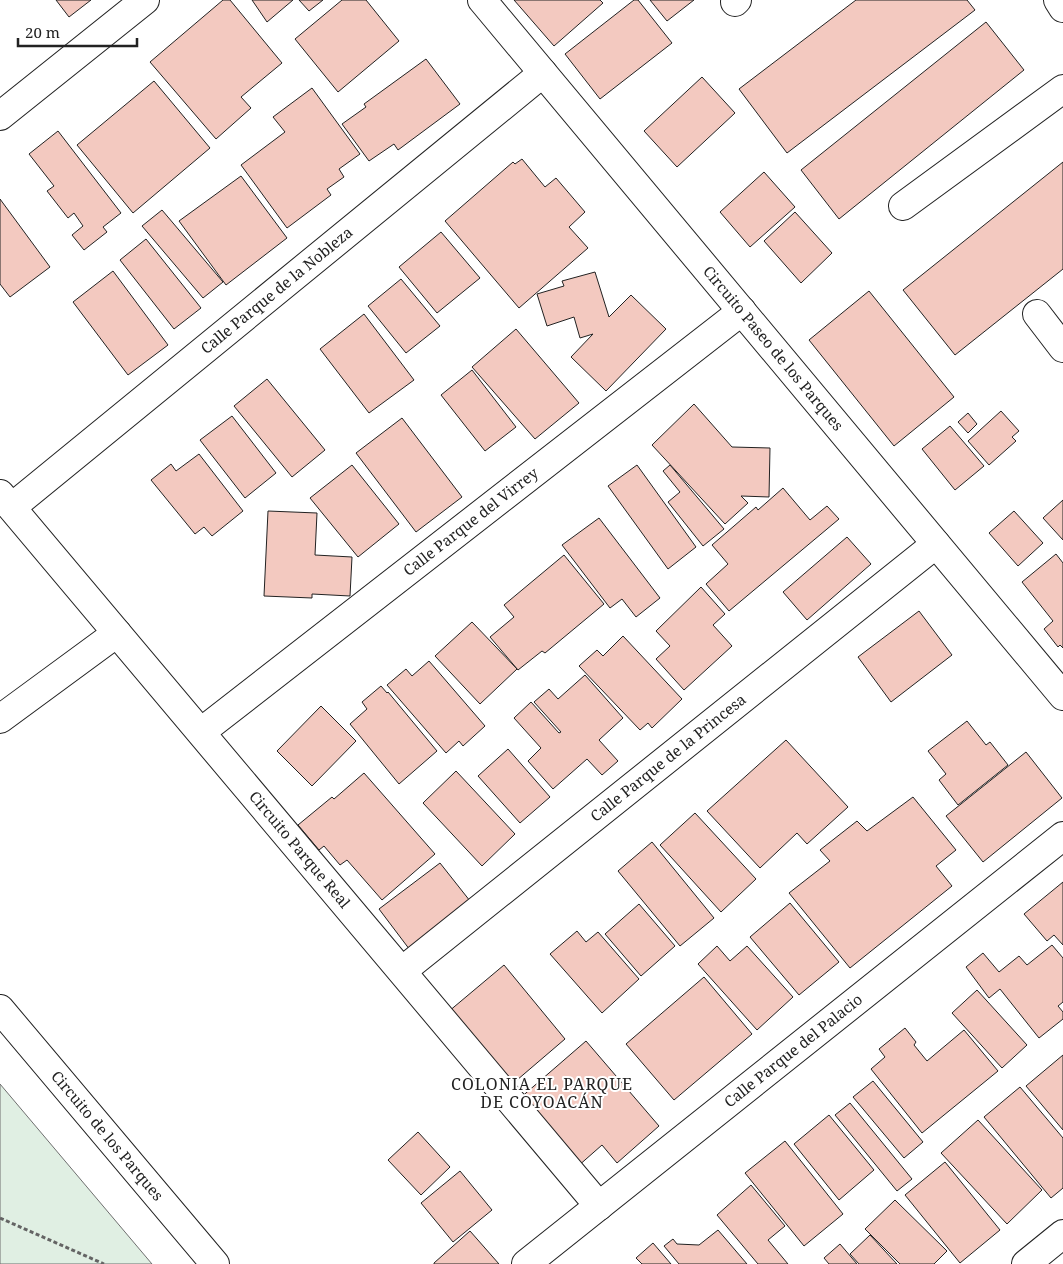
<svg xmlns="http://www.w3.org/2000/svg" width="1063" height="1264" viewBox="0 0 1063 1264" font-family="'Noto Serif',serif">
<style>
.green{fill:#e0efe3;stroke:#6f6f6f}
.building{fill:#f3c9c0;stroke:#222}
.lines{fill:none;stroke-linecap:round;stroke-linejoin:round}
.minor-casing{stroke:#222;stroke-width:30}
.major-casing{stroke:#222;stroke-width:30}
.path{stroke:#646464;stroke-width:3;stroke-dasharray:4 2.5;stroke-linecap:butt}
.minor{stroke:#fff;stroke-width:28}
.major{stroke:#fff;stroke-width:28}
.labels{text-anchor:middle;stroke-width:4;stroke-linejoin:round;paint-order:stroke}
.street-label{font-size:15px;fill:#222;stroke:#fff}
.neighbourhood-label{font-size:16px;letter-spacing:1px;fill:#222;stroke:#fff}
</style>
<rect width="100%" height="100%" fill="#fff"/>
<polygon class="green" points="0,1084 152,1264 0,1264"/>
<g class="building">
<polygon points="56,0 91,0 69,17"/>
<polygon points="223,0 230,0 282,63 241,97 251,108 216,139 150,62"/>
<polygon points="252,0 293,0 267,22"/>
<polygon points="299,0 323,0 309,11"/>
<polygon points="342,0 366,0 399,41 338,92 295,39"/>
<polygon points="514,0 600,0 603,3 554,46"/>
<polygon points="634,0 638,0 672,43 600,99 565,54"/>
<polygon points="650,0 694,0 667,21"/>
<polygon points="856,0 967,0 975,10 787,153 739,89"/>
<polygon points="986,22 1024,70 839,219 801,170"/>
<polygon points="426,59 460,104 398,150 394,144 369,161 342,124 366,107 364,104"/>
<polygon points="702,77 735,113 677,167 644,131"/>
<polygon points="154,81 210,148 133,213 77,145"/>
<polygon points="312,88 360,154 339,169 344,177 327,189 331,195 287,228 241,165 285,132 273,117"/>
<polygon points="58,131 121,213 103,227 107,232 84,250 72,235 83,226 74,213 68,218 47,191 54,186 29,154"/>
<polygon points="522,159 545,187 556,178 585,212 569,227 588,248 519,308 445,221 513,162 515,164"/>
<polygon points="1063,162 1063,269 955,355 903,290"/>
<polygon points="764,172 795,207 750,247 720,212"/>
<polygon points="241,176 287,238 226,285 179,221"/>
<polygon points="0,199 50,267 10,297 0,284"/>
<polygon points="162,210 223,282 203,298 142,226"/>
<polygon points="795,212 832,253 801,283 764,241"/>
<polygon points="441,232 480,278 437,313 399,267"/>
<polygon points="146,239 201,308 174,329 120,260"/>
<polygon points="113,271 168,345 128,375 73,302"/>
<polygon points="595,272 609,317 631,295 666,329 606,391 571,357 593,334 580,338 574,317 547,326 537,294 564,286 562,281"/>
<polygon points="401,279 440,326 406,353 368,306"/>
<polygon points="869,291 954,397 894,446 809,340"/>
<polygon points="364,314 414,380 369,413 320,349"/>
<polygon points="516,329 579,403 535,439 472,367"/>
<polygon points="472,370 516,427 485,451 441,395"/>
<polygon points="267,379 325,450 292,477 234,406"/>
<polygon points="694,404 732,447 770,448 769,497 741,496 748,503 725,524 652,445"/>
<polygon points="1001,411 1019,431 1012,437 1016,441 989,465 968,441"/>
<polygon points="968,413 977,424 968,433 958,422"/>
<polygon points="232,416 276,473 245,498 200,440"/>
<polygon points="402,418 462,497 416,532 356,453"/>
<polygon points="950,426 984,466 955,490 922,449"/>
<polygon points="199,454 243,511 212,536 204,527 195,534 151,480 171,464 176,471"/>
<polygon points="352,465 399,524 358,557 310,498"/>
<polygon points="637,465 696,547 668,569 608,486"/>
<polygon points="670,465 724,529 703,546 668,502 680,492 663,471"/>
<polygon points="783,488 810,520 827,506 839,519 729,611 706,584 728,564 712,545 756,507 758,510"/>
<polygon points="1063,500 1063,540 1043,518"/>
<polygon points="268,511 317,513 315,555 352,557 350,596 312,594 312,598 264,596"/>
<polygon points="1014,511 1043,543 1018,566 989,533"/>
<polygon points="599,518 660,598 636,617 622,599 610,608 562,545"/>
<polygon points="847,537 871,564 807,620 783,592"/>
<polygon points="1056,554 1063,563 1063,648 1060,645 1058,647 1044,629 1053,621 1022,582"/>
<polygon points="564,555 604,604 545,653 542,651 518,670 490,637 514,617 504,605"/>
<polygon points="701,587 725,614 713,625 732,646 684,690 656,659 670,646 656,631"/>
<polygon points="919,611 952,655 891,702 858,657"/>
<polygon points="472,622 517,669 480,704 435,656"/>
<polygon points="623,636 682,699 652,728 648,723 640,730 579,666 597,650 603,656"/>
<polygon points="429,661 485,726 463,746 459,741 446,753 387,685 406,669 412,676"/>
<polygon points="585,675 623,718 599,740 618,761 602,775 587,759 553,789 528,761 541,748 514,718 531,702 559,733 561,732 534,702 549,689 558,699"/>
<polygon points="381,686 387,693 388,692 437,751 399,784 350,724 367,709 362,702"/>
<polygon points="321,706 356,741 312,786 277,751"/>
<polygon points="967,721 986,745 990,742 1008,765 958,805 939,780 946,774 928,751"/>
<polygon points="786,740 848,807 807,844 797,833 760,868 707,811"/>
<polygon points="508,749 550,797 520,823 478,776"/>
<polygon points="1026,752 1062,798 983,862 946,816"/>
<polygon points="456,771 515,834 482,866 423,803"/>
<polygon points="364,773 435,854 382,900 347,860 340,865 324,846 319,850 298,825 332,797 334,799"/>
<polygon points="913,797 956,850 936,866 952,886 850,968 789,893 830,861 820,850 857,821 867,831"/>
<polygon points="695,813 756,879 721,912 660,845"/>
<polygon points="652,842 714,918 680,946 618,871"/>
<polygon points="440,863 474,906 413,954 379,909"/>
<polygon points="1063,882 1063,945 1054,935 1047,941 1024,914"/>
<polygon points="790,903 839,962 799,995 750,937"/>
<polygon points="639,904 675,946 641,976 605,934"/>
<polygon points="577,931 586,942 598,932 639,979 602,1013 550,954"/>
<polygon points="1052,945 1063,958 1063,1002 1058,1006 1063,1012 1063,1019 1039,1038 1000,989 989,998 966,967 983,953 999,972 1019,956 1027,965"/>
<polygon points="717,946 730,961 747,946 793,997 757,1030 698,964"/>
<polygon points="504,965 565,1039 510,1086 448,1012"/>
<polygon points="704,977 752,1034 674,1100 626,1044"/>
<polygon points="977,990 1027,1045 1002,1068 952,1013"/>
<polygon points="905,1028 916,1042 914,1045 927,1061 964,1030 998,1071 922,1133 871,1069 885,1057 879,1049"/>
<polygon points="586,1041 659,1126 617,1163 602,1145 577,1167 519,1099"/>
<polygon points="1063,1055 1063,1130 1026,1086"/>
<polygon points="873,1081 923,1142 904,1158 853,1097"/>
<polygon points="1020,1087 1063,1138 1063,1188 1051,1198 984,1117"/>
<polygon points="850,1103 912,1179 897,1191 835,1115"/>
<polygon points="829,1115 874,1170 839,1200 794,1144"/>
<polygon points="978,1120 1042,1190 1007,1224 941,1153"/>
<polygon points="418,1132 450,1167 421,1195 388,1160"/>
<polygon points="785,1141 843,1214 804,1246 745,1173"/>
<polygon points="945,1162 1000,1230 960,1263 905,1195"/>
<polygon points="460,1171 492,1210 453,1242 421,1203"/>
<polygon points="751,1185 785,1226 768,1240 788,1264 758,1264 717,1215"/>
<polygon points="895,1200 947,1251 934,1264 900,1264 865,1229"/>
<polygon points="718,1230 747,1264 679,1264 664,1246 673,1239 677,1244 699,1245"/>
<polygon points="470,1231 499,1264 434,1264 434,1263"/>
<polygon points="870,1235 897,1264 859,1264 850,1254"/>
<polygon points="653,1243 671,1264 642,1264 636,1258"/>
<polygon points="840,1244 857,1264 829,1264 824,1258"/>
</g>
<g class="lines">
<defs>
<g id="minor">
<path id="s1" d="M482,0L1063,696"/>
<polyline points="735,2 737,0"/>
<polyline points="0,116 145,0"/>
<polyline points="903,206 1063,89"/>
<polyline points="1037,314 1063,348"/>
<path id="s2" d="M0,494L599,1206"/>
<path id="s3" d="M12,507L543,73"/>
<polyline points="0,719 117,633"/>
<path id="s4" d="M201,732L742,311"/>
<path id="s5" d="M402,971L936,544"/>
<path id="s6" d="M0,1009L215,1264"/>
<path id="s7" d="M526,1264L1063,836"/>
<polyline points="1026,1264 1063,1234"/>
</g>
<polyline id="major" points="1058,0 1063,8"/>
</defs>
<use href="#minor" class="minor-casing"/>
<use href="#major" class="major-casing"/>
<polyline class="path" points="0,1218 104,1264"/>
<use href="#minor" class="minor"/>
<use href="#major" class="major"/>
</g>
<g class="labels">
<g class="street-label">
<text dy="5" stroke="none"><textPath href="#s3" startOffset="342">Calle Parque de la Nobleza</textPath></text>
<text dy="5" stroke="none"><textPath href="#s1" startOffset="454">Circuito Paseo de los Parques</textPath></text>
<text dy="5" stroke="none"><textPath href="#s4" startOffset="342">Calle Parque del Virrey</textPath></text>
<text dy="5" stroke="none"><textPath href="#s5" startOffset="341">Calle Parque de la Princesa</textPath></text>
<text dy="5" stroke="none"><textPath href="#s2" startOffset="465">Circuito Parque Real</textPath></text>
<text dy="5" stroke="none"><textPath href="#s7" startOffset="342">Calle Parque del Palacio</textPath></text>
<text dy="5" stroke="none"><textPath href="#s6" startOffset="166">Circuito de los Parques</textPath></text>
</g>
<g class="neighbourhood-label">
<text x="542" y="1090">COLONIA EL PARQUE<tspan x="542" dy="18">DE COYOACÁN</tspan></text>
</g>
</g>
<path d="M18 38v8h119v-8" fill="none" stroke="#222222" stroke-width="2.5"/>
<text x="25" y="38" font-size="15" fill="#222222" stroke="#ffffff" stroke-width="4" paint-order="stroke">20 m</text>
</svg>
